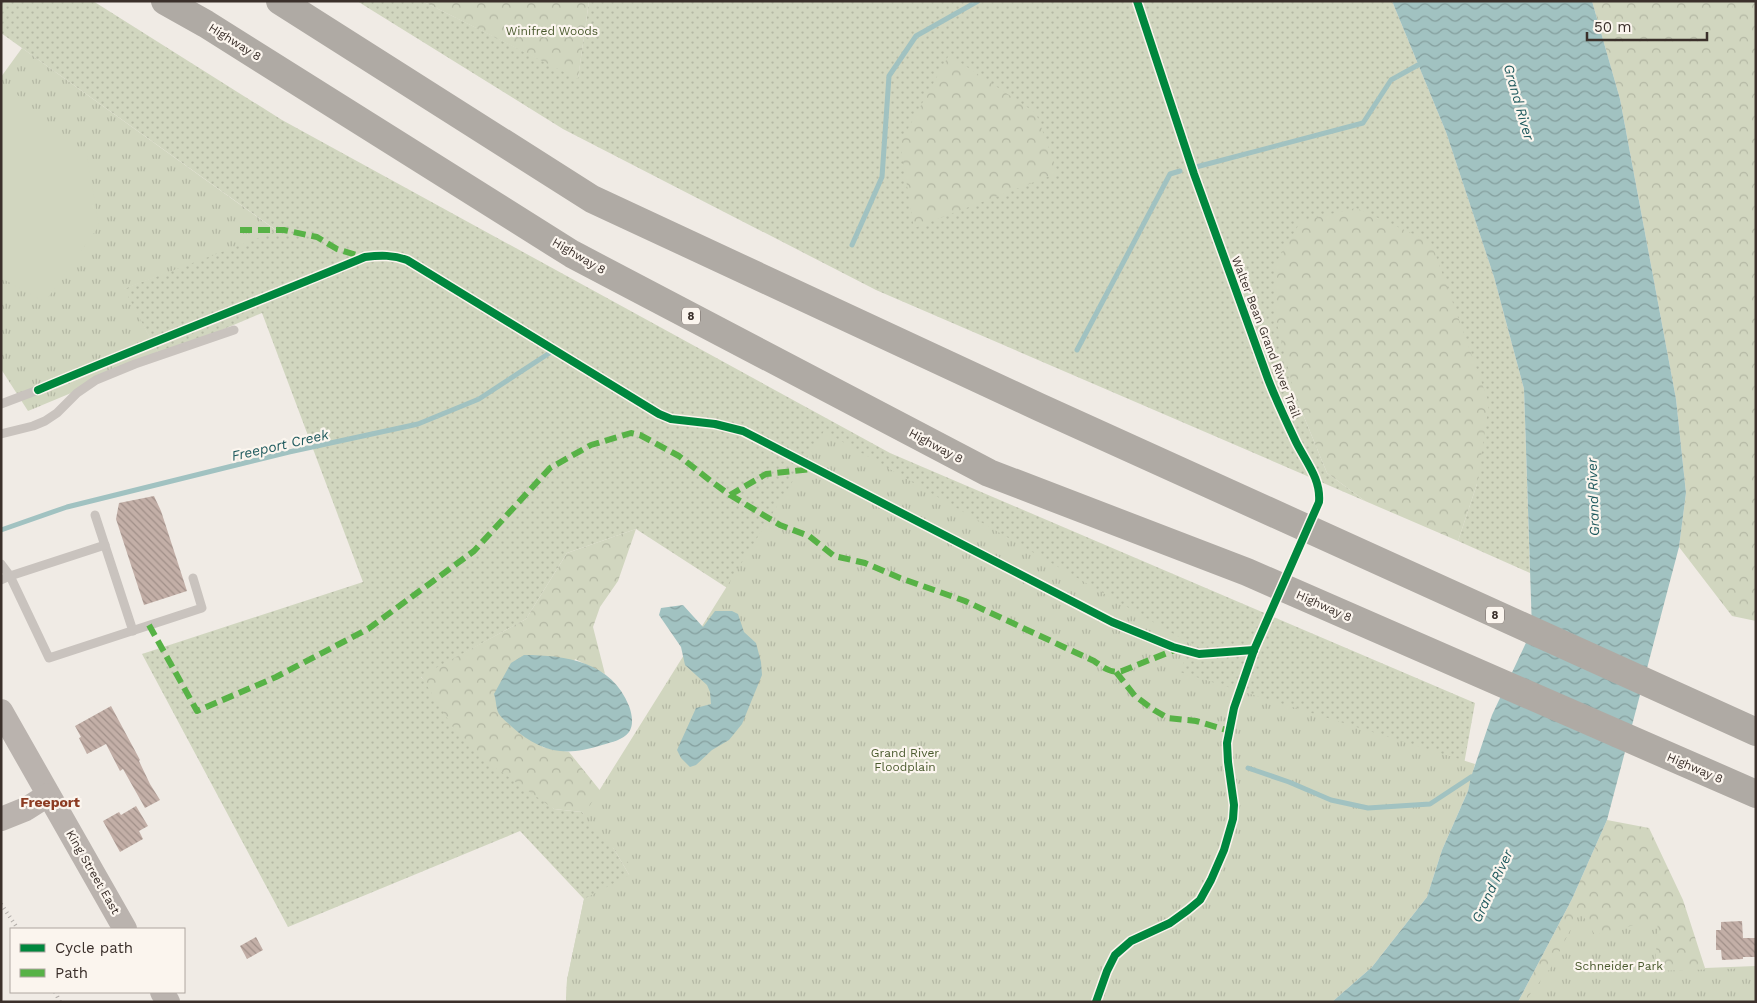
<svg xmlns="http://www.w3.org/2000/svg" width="1757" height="1003" viewBox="0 0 1757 1003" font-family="'Work Sans',sans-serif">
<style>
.grass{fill:url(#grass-dots)}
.forest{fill:url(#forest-crowns)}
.park{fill:url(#park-tufts)}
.garden{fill:#d1d6bf}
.water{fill:url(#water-waves)}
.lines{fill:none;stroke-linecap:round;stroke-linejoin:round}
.stream{stroke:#a1c2c1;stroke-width:5}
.building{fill:url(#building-back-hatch)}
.service{stroke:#c9c3be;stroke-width:9}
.secondary{stroke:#bab3ae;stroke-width:24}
.motorway{stroke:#afaaa4;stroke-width:28}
.rail{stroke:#b1aca8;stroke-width:4;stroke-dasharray:1 4;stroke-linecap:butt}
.quiet{stroke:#57b246;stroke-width:6;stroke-dasharray:12 6;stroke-linecap:butt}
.cycleway-casing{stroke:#fbf5ee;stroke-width:11}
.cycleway{stroke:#00873e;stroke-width:8}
.labels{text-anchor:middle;stroke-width:4.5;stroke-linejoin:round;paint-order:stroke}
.shield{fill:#fbf5ee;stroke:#756b66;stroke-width:1}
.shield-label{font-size:11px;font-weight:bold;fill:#3b302b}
.park-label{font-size:12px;fill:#4a5a2e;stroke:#fbf5ee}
.street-label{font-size:12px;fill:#3b302b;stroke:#fbf5ee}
.water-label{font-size:14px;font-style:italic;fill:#1f5a5e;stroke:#fbf5ee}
.neighbourhood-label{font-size:14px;font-weight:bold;fill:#8c3b22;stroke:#fbf5ee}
</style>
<defs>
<pattern id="grass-dots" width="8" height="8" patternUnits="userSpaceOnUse" patternTransform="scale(1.25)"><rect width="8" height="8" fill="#d1d6bf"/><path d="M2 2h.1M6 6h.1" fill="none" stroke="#b4b8a4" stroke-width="1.8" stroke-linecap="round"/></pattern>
<pattern id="forest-crowns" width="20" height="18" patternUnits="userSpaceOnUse" patternTransform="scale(1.25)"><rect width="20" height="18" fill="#d1d6bf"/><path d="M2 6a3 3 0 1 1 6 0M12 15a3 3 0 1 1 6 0" fill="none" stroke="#b4b8a4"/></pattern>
<pattern id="park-tufts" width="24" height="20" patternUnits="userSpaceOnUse" patternTransform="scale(1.25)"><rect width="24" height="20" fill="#d1d6bf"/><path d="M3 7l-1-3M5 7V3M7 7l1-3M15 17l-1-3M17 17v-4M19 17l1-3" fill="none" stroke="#b4b8a4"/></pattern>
<pattern id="water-waves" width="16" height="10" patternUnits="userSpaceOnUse" patternTransform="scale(1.25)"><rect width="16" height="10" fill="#a1c2c1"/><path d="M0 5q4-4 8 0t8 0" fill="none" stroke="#849e9d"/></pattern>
<pattern id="building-back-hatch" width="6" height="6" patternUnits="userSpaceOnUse" patternTransform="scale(1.25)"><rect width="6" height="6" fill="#c3afa7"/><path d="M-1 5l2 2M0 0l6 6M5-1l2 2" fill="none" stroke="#a08f88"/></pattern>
</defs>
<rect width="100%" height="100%" fill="#f0ebe5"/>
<g class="grass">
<polygon points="1,1 93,1 282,120 890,453 1475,703 1461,781 755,606 636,529 567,553 526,619 421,677 554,809 582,812 611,844 644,900 566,1002 567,980 584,899 520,831 288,927 142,654 363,582 262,313 160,356 123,289 276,230 1,33"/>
<polygon points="357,1 422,1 578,78 589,1 1392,1 1446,132 1494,277 1524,389 1530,573 1458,541 1477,484 1295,395 1327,473 1365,501 876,290 563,129"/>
</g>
<g class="forest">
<polygon points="422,1 589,1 578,79"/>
<polygon points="1592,1 1756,1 1756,621 1732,616 1679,547 1686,493 1676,399 1620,99"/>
<polygon points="949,55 1036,113 1058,173 914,228 900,143"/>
<polygon points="1356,208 1431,242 1489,403 1477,484 1458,541 1365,501 1327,473 1295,395 1276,320 1274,266 1301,221"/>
<polygon points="636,529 618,581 600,607 593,627 605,674 575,659 542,747 569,752 640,840 644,900 611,844 582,812 554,809 490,764 452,726 421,676 526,619 567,553"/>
<polygon points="1607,820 1649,828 1683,900 1705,968 1756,966 1756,1002 1518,1002 1572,899"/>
</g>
<g class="park">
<polygon points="22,48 277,231 124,289 160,356 28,411 1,369 1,77"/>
<polygon points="824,431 1191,644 1180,672 1475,764 1468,791 1442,850 1427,897 1372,967 1332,1002 566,1002 567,980 584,899 637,871 582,818"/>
<polygon points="1580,911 1595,935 1658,919 1655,971 1756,968 1756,1002 1524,1002 1552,966"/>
</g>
<polygon class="garden" points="5,84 87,156 99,226 45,302 1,278 1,90"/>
<g class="water">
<polygon points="1392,1 1592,1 1620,99 1676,399 1686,493 1679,547 1607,820 1572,899 1518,1002 1332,1002 1372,967 1427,897 1442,850 1468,791 1471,777 1492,715 1532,630 1524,389 1494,277 1446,132"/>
<polygon points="683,605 703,627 715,611 732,611 738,614 744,632 756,643 761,662 762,675 742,724 729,740 712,750 696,765 690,767 681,758 677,750 696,708 711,704 710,692 707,685 685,665 681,647 659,615 661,608"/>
<path d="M524,655C566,655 612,662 629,706C632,714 634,725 629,732C623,740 612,742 602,745C565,757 541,753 511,726C507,722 500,717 498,712C496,707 496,699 494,694L511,663Z"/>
</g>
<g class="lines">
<g class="stream">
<polyline points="1196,167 1363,123 1391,80 1418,65"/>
<polyline points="852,245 882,177 889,76 916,36 978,1"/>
<polyline points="1077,350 1170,174 1180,171"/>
<polyline points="1,530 67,507 289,452 418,424 479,399 551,352"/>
<polyline points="1248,768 1289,782 1331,800 1368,808 1430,804 1471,777"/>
</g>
</g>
<g class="building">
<polygon points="154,496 161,511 187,591 144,605 116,519 119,503"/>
<polygon points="111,706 140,760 139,761 150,784 160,800 145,808 123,769 120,771 106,744 87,754 79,738 81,737 75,726"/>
<polygon points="136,806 148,826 139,831 143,839 120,852 103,821 119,812 121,815"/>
<polygon points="1742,921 1743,938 1756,938 1756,957 1743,957 1743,959 1722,960 1721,950 1716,950 1716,930 1721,930 1721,922"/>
<polygon points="256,937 263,950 247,959 240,946"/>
</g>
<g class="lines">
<g class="service">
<polyline points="1,404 38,390"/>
<polyline points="1,434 33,426 45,421 57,413 77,393 96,380 135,364 234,330"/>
<polyline points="95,515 133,631"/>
<polyline points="1,564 10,576 49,658 202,608 193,578"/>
<polyline points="1,580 10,576 105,545"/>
</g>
<g class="secondary">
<polyline points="1,711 125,929"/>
<polyline points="1,819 26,809 48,795"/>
<polyline points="162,992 168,1002"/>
</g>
<g class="motorway">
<polyline points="165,1 206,24 572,254 989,473 1247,572 1756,794"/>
<polyline points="280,1 592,199 1039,407 1756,732"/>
</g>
<g class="rail">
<polyline points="1,904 18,929"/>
<polyline points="55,992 60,1002"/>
</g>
<g class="quiet">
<polyline points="240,230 284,230 317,237 337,249 363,257"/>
<path d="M730,495L780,525L809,536L834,556L865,563L900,578L965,601L1094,661C1103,667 1111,674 1122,671L1177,649"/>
<polyline points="149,625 197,711 276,677 368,629 474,551 550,468 591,445 631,433 640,435 679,456 712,482 730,495 766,474 813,469"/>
<polyline points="1116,672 1135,696 1154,710 1168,718 1196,721 1230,731"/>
</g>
<defs>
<g id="cycleway">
<path d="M38,390C147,344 257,302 365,257C381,255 393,255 407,260L659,414L671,419L715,424L743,431L1112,622L1173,647L1199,654L1254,650"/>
<path d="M1096,1002L1107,971L1115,955L1131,941L1170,923L1188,910L1200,900L1211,880L1224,850L1233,819L1234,805L1228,762L1227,743L1234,708L1254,650L1319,502C1321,479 1306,462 1296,442C1286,421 1276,400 1268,379L1194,174L1137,1"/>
</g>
</defs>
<use href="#cycleway" class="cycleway-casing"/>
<use href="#cycleway" class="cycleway"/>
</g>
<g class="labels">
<g class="shield">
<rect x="682" y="307.5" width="18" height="17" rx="4"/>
<rect x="1486" y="606.5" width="18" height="17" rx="4"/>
</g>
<g class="shield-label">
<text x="691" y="320">8</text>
<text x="1495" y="619">8</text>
</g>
<g class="park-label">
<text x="552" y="35">Winifred Woods</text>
<text x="905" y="757">Grand River<tspan x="905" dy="14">Floodplain</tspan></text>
<text x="1619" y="970">Schneider Park</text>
</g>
<g class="street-label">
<text transform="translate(235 42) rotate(32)" y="4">Highway 8</text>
<text transform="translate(579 256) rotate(30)" y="4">Highway 8</text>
<text transform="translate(1266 337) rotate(69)" y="4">Walter Bean Grand River Trail</text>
<text transform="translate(936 446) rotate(28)" y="4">Highway 8</text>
<text transform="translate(1324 606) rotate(24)" y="4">Highway 8</text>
<text transform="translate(1695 768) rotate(23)" y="4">Highway 8</text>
<text transform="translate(93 872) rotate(60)" y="4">King Street East</text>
</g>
<g class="water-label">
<text transform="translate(1519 102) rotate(74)" y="5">Grand River</text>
<text transform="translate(280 445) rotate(-13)" y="5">Freeport Creek</text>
<text transform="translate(1593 497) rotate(-92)" y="5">Grand River</text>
<text transform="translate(1492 886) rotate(-65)" y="5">Grand River</text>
</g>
<g class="neighbourhood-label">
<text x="50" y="807">Freeport</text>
</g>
</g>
<rect width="1757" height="1003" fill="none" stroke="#3b302b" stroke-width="5"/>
<rect x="10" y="928" width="175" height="65" fill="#fbf5ee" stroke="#aea6a0"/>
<rect x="20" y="944" width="25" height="8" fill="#00873e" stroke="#aea6a0"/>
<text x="55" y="953" font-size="15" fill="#3b302b">Cycle path</text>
<rect x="20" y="969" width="25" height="8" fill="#57b246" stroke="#aea6a0"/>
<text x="55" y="978" font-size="15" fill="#3b302b">Path</text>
<path d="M1587 32v8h120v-8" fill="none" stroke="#3b302b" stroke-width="2.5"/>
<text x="1594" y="32" font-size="15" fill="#3b302b" stroke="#fbf5ee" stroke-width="4" paint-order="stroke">50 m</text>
</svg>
